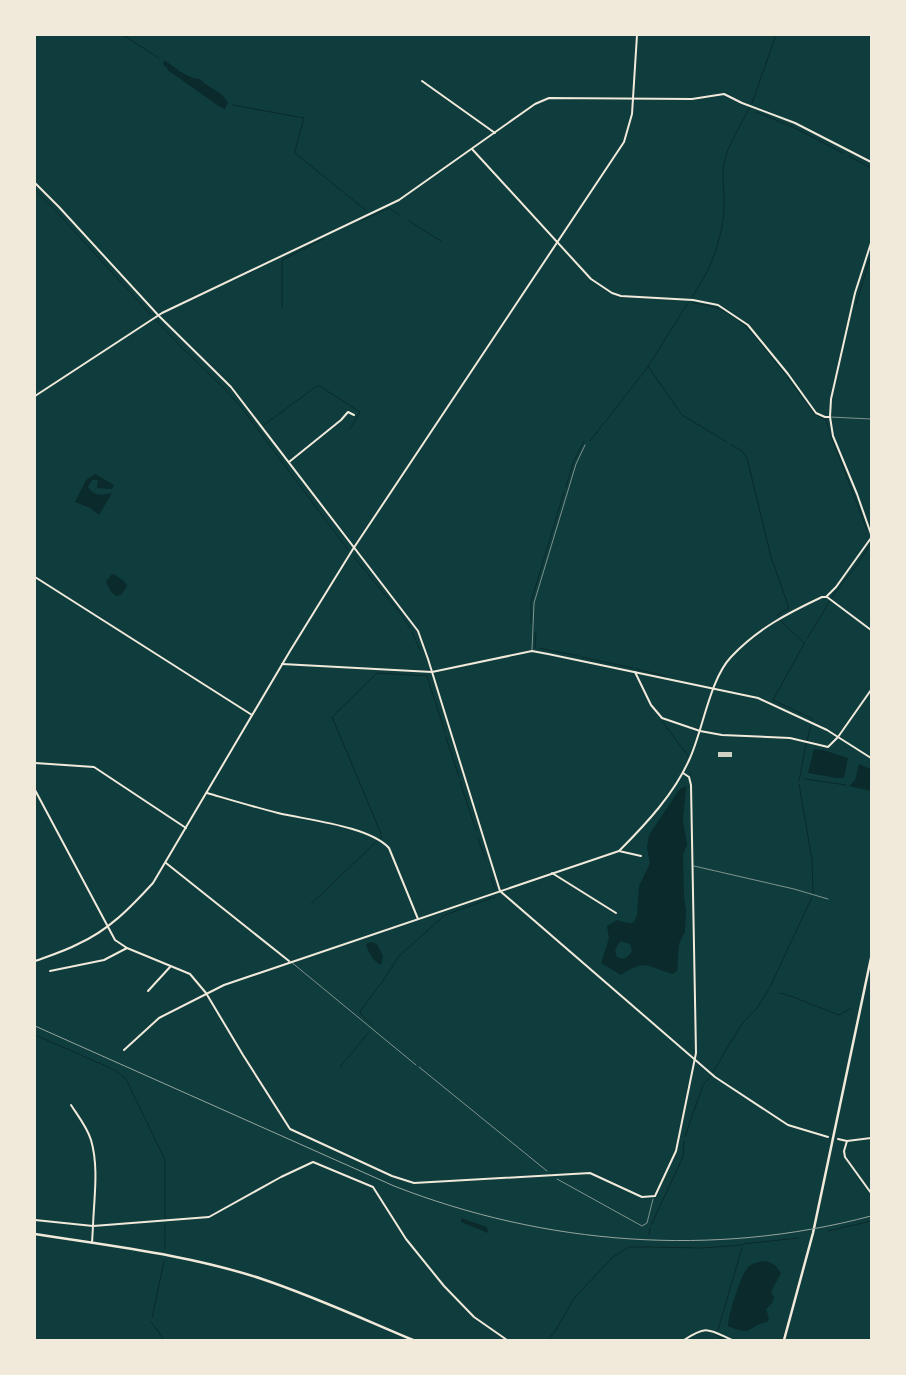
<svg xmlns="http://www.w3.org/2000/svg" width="906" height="1375" viewBox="0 0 906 1375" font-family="'PT Sans Narrow',sans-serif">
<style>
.water{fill:#0a2a2b;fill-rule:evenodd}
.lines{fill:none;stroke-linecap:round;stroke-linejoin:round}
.stream{stroke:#0a2a2b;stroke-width:1}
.building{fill:#cfcfc3}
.path{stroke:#f1e9da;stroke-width:0.5}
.service{stroke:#f1e9da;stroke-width:0.5}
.minor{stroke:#f1e9da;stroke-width:2}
.tertiary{stroke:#f1e9da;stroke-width:2.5}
.secondary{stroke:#f1e9da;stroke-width:2.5}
.rail{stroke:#97a49c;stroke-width:1}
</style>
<rect width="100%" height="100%" fill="#0f3d3e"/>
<g class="water">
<path d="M164,60C175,67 187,79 200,79L205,84L220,93L228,102L225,109L220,107L169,71L163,64Z"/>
<path d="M95,474L114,485L112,489L97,488L98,480H92L88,487C95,497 101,495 112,493L99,515L90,508L75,502L86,480Z"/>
<polygon points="114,574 125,582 127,586 121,595 116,596 111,592 106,582 111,575"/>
<polygon points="814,749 823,750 848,758 844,778 837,778 808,773"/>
<polygon points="859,764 871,769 871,791 849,786 855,780"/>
<path d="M685,786L686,789L683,820L687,845L683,855L684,895L686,912L685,932L679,944L677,971L673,974C647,967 646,958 621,975L601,963L609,938L607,926L617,920L627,923H632L635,920L637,915L639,886L650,863L647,848L649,835L679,790ZM620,941L630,944L632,951L629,955L624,959L617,957L615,951Z"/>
<path d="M371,942L377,944L383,956L381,965C373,961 368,952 366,944Z"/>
<polygon points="461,1218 487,1227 488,1233 461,1222"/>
<path d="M767,1261L775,1265L781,1273L771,1292L774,1297L772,1303L766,1309L769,1318L767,1322C745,1327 754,1337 728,1326C729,1313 739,1280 746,1270C751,1262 759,1262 767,1261Z"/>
</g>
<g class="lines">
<g class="stream">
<polyline points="123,35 159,58"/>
<polyline points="752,103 776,35"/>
<polyline points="233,105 304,118 295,151 296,154 367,211"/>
<polyline points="756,112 793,127 843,153"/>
<polyline points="849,156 871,168"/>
<polyline points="35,190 52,207"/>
<polyline points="55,210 150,314"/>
<polyline points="369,217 389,208 399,215"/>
<polyline points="361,221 369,217"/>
<polyline points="409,221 441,241"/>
<path d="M692,297C710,271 722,241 724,209C725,193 721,178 724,163C728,144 741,125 750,107"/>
<path d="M693,303C700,304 708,305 716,308C746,317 766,351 785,374"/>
<polyline points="856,304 871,255"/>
<polyline points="282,307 282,260 323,239"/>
<polyline points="156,320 180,346 225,389 241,407 348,550"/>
<polyline points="648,366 682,415 727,442"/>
<polyline points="787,377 815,414 826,420 829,430"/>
<polyline points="264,425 318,385 360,412 350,429"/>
<polyline points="830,433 867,530"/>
<polyline points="590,441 647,368 688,303"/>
<polyline points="730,444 742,451 747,458 771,557 788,605 788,609 778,614 778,616"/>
<polyline points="566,487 573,463 584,441"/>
<polyline points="354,557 400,613 410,628"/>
<polyline points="780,620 804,643"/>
<polyline points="531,623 531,602 564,492"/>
<polyline points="412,632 420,650"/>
<polyline points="807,639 834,594 858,564 871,543"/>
<polyline points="805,642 773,700 813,719 812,721"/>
<polyline points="535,648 536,632"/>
<polyline points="539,648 578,656"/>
<polyline points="581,657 633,668"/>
<polyline points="636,669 666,676"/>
<polyline points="427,676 445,732"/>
<polyline points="662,721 688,756"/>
<polyline points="446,737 459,777"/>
<polyline points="807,741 811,726"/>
<polyline points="805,779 846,785"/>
<polyline points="799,781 806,744"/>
<polyline points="460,782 476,830"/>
<polyline points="799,784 812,860 813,894"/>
<polyline points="478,838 485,858"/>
<polyline points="380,839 382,836 332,717 377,673 427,676"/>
<polyline points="491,878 495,889"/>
<polyline points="311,904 377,841"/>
<polyline points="770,987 812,897"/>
<polyline points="780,993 793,997 839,1015 852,1008"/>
<polyline points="372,1025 360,1013 360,1011 383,981 399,956 445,915 495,897"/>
<polyline points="35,1035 106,1066 119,1073 126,1079 165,1160 165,1218"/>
<polyline points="340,1067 370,1031"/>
<polyline points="713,1072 741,1025 757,1008 769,989"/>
<polyline points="685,1137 703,1085 711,1076"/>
<polyline points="651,1225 683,1157 684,1141"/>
<polyline points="828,1231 871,1221"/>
<polyline points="649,1235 650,1228"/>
<polyline points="165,1236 165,1224"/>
<polyline points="743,1244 798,1238"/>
<polyline points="649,1247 701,1248 743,1245"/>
<polyline points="165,1249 165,1238"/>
<polyline points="152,1318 164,1261"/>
<polyline points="151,1322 164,1340"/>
<polyline points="718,1330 742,1248"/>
<polyline points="716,1335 725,1340"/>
<polyline points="548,1340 555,1331 575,1297 613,1257 629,1247 648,1247 648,1246"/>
</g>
</g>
<rect class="building" x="718" y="752" width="14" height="5"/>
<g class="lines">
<g class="path">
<polyline points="419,1067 547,1171"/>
<polyline points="557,1179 642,1226 647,1223 653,1199"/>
</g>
<g class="service">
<polyline points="830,417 871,419"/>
<polyline points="532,650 534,603 576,464 585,445"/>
<polyline points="694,866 794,889 828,899"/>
<polyline points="290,961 416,1065"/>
</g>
<g class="minor">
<polyline points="422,81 495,133"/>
<polyline points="472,149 591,279 612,293 621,296 693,300 718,305 748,325 788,374 816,413 825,417 830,417"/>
<polyline points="35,183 59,207 159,316 231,387 418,631 428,659 500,891 715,1077 788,1125 828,1137"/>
<polyline points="871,243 855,293 831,399 830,417 833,436 857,494 871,534"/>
<polyline points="35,396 162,313 399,200 535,104 549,98 692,99 724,94 742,103 795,123 871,162"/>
<polyline points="289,462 341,420 348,412 354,415"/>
<polyline points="35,577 252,715"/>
<polyline points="827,597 871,630"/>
<polyline points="282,664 432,672 532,651 548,654 758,698 827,730 871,758"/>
<polyline points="635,672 651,705 662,718 700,731 722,735 790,738 828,747 838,737 871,690"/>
<polyline points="35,763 94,767 186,828"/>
<polyline points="35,790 115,940 127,948 190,974 206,993 243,1055 290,1129 392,1176 414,1183 590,1173 642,1197 655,1196 676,1151 696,1053 691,785 689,777 683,773"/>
<path d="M207,793C231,800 254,807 278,813C307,820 369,826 389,848L418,919"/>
<polyline points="619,851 641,856"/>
<polyline points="166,863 289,961"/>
<polyline points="552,873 616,913"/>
<path d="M35,961C49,956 65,951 78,944C109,930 130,908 153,883L290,651L353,549L624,142L632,114L637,35"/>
<polyline points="50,971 104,960 127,948"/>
<polyline points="148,991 170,967"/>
<path d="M124,1050L159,1018L224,985L619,851C646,824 675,793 690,758C703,729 710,679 731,657C757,629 788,613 822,597H826L836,587L871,538"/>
<polyline points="838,1139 847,1141 871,1138"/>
<polyline points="847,1141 844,1151 845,1157 871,1193"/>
<path d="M35,1220L93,1226C94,1198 99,1167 91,1140C87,1127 78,1116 71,1105"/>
<polyline points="92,1243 93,1226 209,1217 281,1177 313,1162 373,1187 406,1239 444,1286 474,1317 507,1340"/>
<path d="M684,1340C707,1325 708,1329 732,1340"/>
</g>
<path class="tertiary" d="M35,1234C110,1246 190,1255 262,1279C313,1296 363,1319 413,1340"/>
<polyline class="secondary" points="784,1340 813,1233 871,958"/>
<path class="rail" d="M35,1026L394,1186C545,1245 713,1258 871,1216"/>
</g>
<rect width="906" height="1375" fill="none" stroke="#f1e9da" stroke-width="72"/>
</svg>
